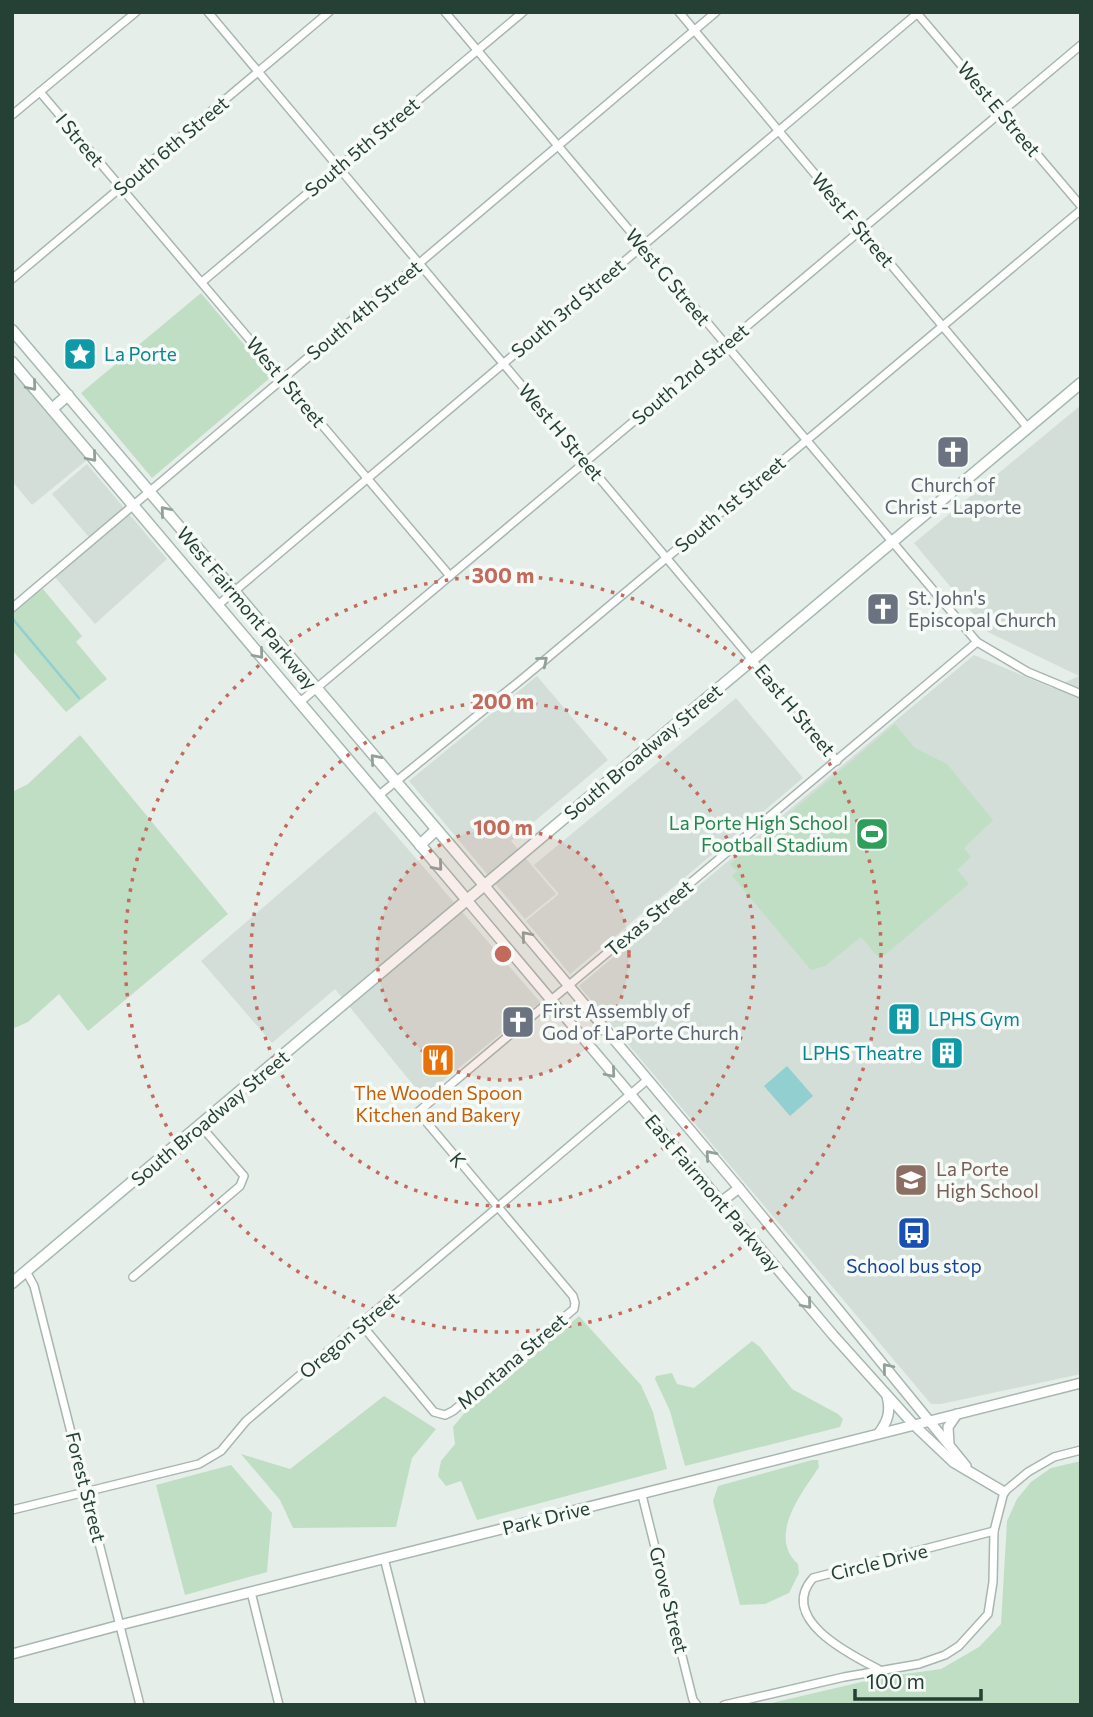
<svg xmlns="http://www.w3.org/2000/svg" width="1093" height="1717" viewBox="0 0 1093 1717" font-family="Commissioner,sans-serif">
<style>
.built{fill:#d4ded8}
.green{fill:#c0dec4}
.water{fill:#91cfd0}
.lines{fill:none;stroke-linecap:round;stroke-linejoin:round}
.stream{stroke:#91cfd0;stroke-width:2.5}
.minor-casing{stroke:#a8b6b0;stroke-width:10}
.tertiary-casing{stroke:#a8b6b0;stroke-width:12}
.secondary-casing{stroke:#a5bab0;stroke-width:13}
.minor{stroke:#fff;stroke-width:7}
.tertiary{stroke:#fff;stroke-width:9}
.secondary{stroke:#fff;stroke-width:10}
.oneway{stroke:#92a09a}
.ring{fill:none;stroke:#c46a5c;stroke-width:3.5;stroke-dasharray:3.5 7}
.labels{text-anchor:middle;stroke-width:7;stroke-linejoin:round;paint-order:stroke}
.street-label{font-size:19px;fill:#254035;stroke:#f7fbf8}
.culture-label{font-size:19px;fill:#0d838f;stroke:#f7fbf8;text-anchor:start}
.worship-label{font-size:19px;fill:#5b616d;stroke:#f7fbf8;text-anchor:start}
.leisure-label{font-size:19px;fill:#27864d;stroke:#f7fbf8;text-anchor:end}
.food-label{font-size:19px;fill:#c56008;stroke:#f7fbf8}
.education-label{font-size:19px;fill:#785e54;stroke:#f7fbf8;text-anchor:start}
.transit-label{font-size:19px;fill:#164399;stroke:#f7fbf8}
.centre{fill:#c46a5c;stroke:#f7fbf8;stroke-width:3.5}
.ring-label{font-size:21px;text-anchor:middle;font-weight:bold;fill:#c46a5c;stroke:#f7fbf8;stroke-width:7;stroke-linejoin:round;paint-order:stroke}
</style>
<rect width="100%" height="100%" fill="#e6eeea"/>
<g class="built">
<polygon points="12,369 88,459 32,505 12,481"/>
<polygon points="1081,405 1081,1374 941,1404 931,1404 579,986 974,655 1052,688 1079,676 988,632 914,543"/>
<polygon points="87,464 167,559 95,624 54,576 94,543 52,494"/>
<polygon points="537,676 608,760 511,841 556,894 525,919 409,781"/>
<polygon points="736,698 803,778 570,974 526,921 559,894 534,865"/>
<polygon points="375,811 540,1002 423,1097 335,989 272,1043 201,961"/>
</g>
<g class="green">
<polygon points="201,293 271,377 152,478 81,393"/>
<polygon points="43,589 82,636 76,642 107,679 66,712 12,650 12,612 35,593"/>
<polygon points="895,724 915,748 947,764 993,820 964,848 971,857 957,870 969,884 880,959 861,937 825,966 811,970 732,876 737,871 730,864"/>
<polygon points="80,735 228,914 88,1031 59,994 28,1022 12,1029 12,792 28,784"/>
<polygon points="579,1316 641,1385 653,1412 667,1469 477,1520 461,1481 446,1486 438,1476 441,1461 455,1444 453,1427 472,1404"/>
<polygon points="752,1341 760,1347 792,1389 838,1414 843,1419 840,1427 685,1466 670,1411 655,1379 656,1376 672,1373 677,1384 694,1388"/>
<polygon points="384,1396 436,1429 412,1458 396,1527 293,1528 280,1500 241,1454 290,1469"/>
<path d="M812,1460H818L819,1467C802,1493 767,1536 798,1564L799,1573L789,1593L765,1604L740,1605L713,1501L718,1486Z"/>
<polygon points="1081,1461 1081,1705 763,1705 883,1677 941,1669 979,1647 1001,1624 1007,1521 1017,1499 1031,1482 1051,1468"/>
<polygon points="231,1465 272,1513 267,1572 185,1595 156,1485"/>
</g>
<polygon class="water" points="787,1066 813,1096 790,1116 764,1086"/>
<g class="lines">
<polyline class="stream" points="12,618 79,698"/>
<defs>
<g id="minor">
<polyline points="208,12 837,761"/>
<polyline points="445,12 977,642 1028,672 1081,694"/>
<polyline points="679,12 1028,428"/>
<polyline points="916,12 1081,206"/>
<polyline points="40,92 450,576"/>
<polyline points="12,115 136,12"/>
<polyline points="12,279 329,12"/>
<polyline points="202,282 523,12"/>
<polyline points="218,605 919,12"/>
<polyline points="12,608 716,12"/>
<polyline points="300,702 1081,45"/>
<polyline points="378,796 527,675 1081,210"/>
<polyline points="26,1271 34,1286 140,1705"/>
<polyline points="133,1277 240,1186 244,1176 206,1132 198,1128"/>
<polyline points="361,1324 434,1412 445,1415 453,1411 574,1309 575,1303 573,1296 418,1112 977,642"/>
<polyline points="642,1495 693,1700 697,1705"/>
<polyline points="12,1510 199,1464 221,1451 246,1421 646,1081"/>
<polyline points="384,1558 421,1705"/>
<polyline points="251,1592 279,1705"/>
<path d="M880,1670C851,1655 777,1619 813,1578L994,1531"/>
<polyline points="724,1705 844,1677 919,1664 945,1655 959,1646 988,1614 993,1582 994,1531 1004,1492 1028,1472 1054,1457 1081,1450"/>
</g>
<g id="tertiary">
<polyline points="484,885 739,1188 966,1466"/>
<polyline points="466,899 833,1335 913,1424 953,1462 1004,1492"/>
<polyline points="721,1202 739,1188"/>
<path d="M879,1433C888,1421 891,1411 887,1396"/>
<polyline points="949,1445 948,1427 957,1414"/>
<polyline points="12,1654 120,1625 1081,1383"/>
</g>
<g id="secondary">
<polyline points="12,330 484,885"/>
<polyline points="12,362 466,899"/>
<polyline points="52,409 68,395"/>
<polyline points="420,845 436,830"/>
<polyline points="12,1283 1081,383"/>
</g>
</defs>
<use href="#minor" class="minor-casing"/>
<use href="#tertiary" class="tertiary-casing"/>
<use href="#secondary" class="secondary-casing"/>
<use href="#minor" class="minor"/>
<use href="#tertiary" class="tertiary"/>
<use href="#secondary" class="secondary"/>
</g>
<defs><path id="oneway-chevron" d="M-2-3.5L2.5 0L-2 3.5" fill="none" stroke-width="1.6" stroke-linecap="round" stroke-linejoin="round" transform="scale(1.75)"/></defs>
<g class="oneway">
<use href="#oneway-chevron" transform="translate(32 386) rotate(50)"/>
<use href="#oneway-chevron" transform="translate(92 457) rotate(50)"/>
<use href="#oneway-chevron" transform="translate(165 511) rotate(-130)"/>
<use href="#oneway-chevron" transform="translate(259 654) rotate(50)"/>
<use href="#oneway-chevron" transform="translate(543 661) rotate(-40)"/>
<use href="#oneway-chevron" transform="translate(375 759) rotate(-131)"/>
<use href="#oneway-chevron" transform="translate(438 866) rotate(49)"/>
<use href="#oneway-chevron" transform="translate(526 936) rotate(-130)"/>
<use href="#oneway-chevron" transform="translate(611 1073) rotate(50)"/>
<use href="#oneway-chevron" transform="translate(710 1155) rotate(-131)"/>
<use href="#oneway-chevron" transform="translate(807 1304) rotate(50)"/>
<use href="#oneway-chevron" transform="translate(887 1368) rotate(-130)"/>
</g>
<circle cx="503" cy="954" r="126" fill="#c46a5c" fill-opacity=".12"/>
<g class="ring">
<circle cx="503" cy="954" r="126"/>
<circle cx="503" cy="954" r="252"/>
<circle cx="503" cy="954" r="378"/>
</g>
<defs>
<symbol id="sight-square" viewBox="-11 -11 22 22"><rect x="-9" y="-9" width="18" height="18" rx="4" fill="#0f9aa8" stroke="#f7fbf8"/><path d="M0-6L1.8-2.2L6-1.7L2.9 1.2L3.7 5.4L0 3.3L-3.7 5.4L-2.9 1.2L-6-1.7L-1.8-2.2Z" fill="#fff"/></symbol>
<symbol id="church-square" viewBox="-11 -11 22 22"><rect x="-9" y="-9" width="18" height="18" rx="4" fill="#6b7280" stroke="#f7fbf8"/><path d="M-1.2-6h2.4v3.5h3.3v2.4h-3.3V6h-2.4V-.1h-3.3v-2.4h3.3Z" fill="#fff"/></symbol>
<symbol id="stadium-square" viewBox="-11 -11 22 22"><rect x="-9" y="-9" width="18" height="18" rx="4" fill="#2e9e5b" stroke="#f7fbf8"/><path d="M0-5a6.5 5 0 1 0 0 10a6.5 5 0 1 0 0-10ZM-3.5-1.8h7v3.6h-7Z" fill="#fff"/></symbol>
<symbol id="building-square" viewBox="-11 -11 22 22"><rect x="-9" y="-9" width="18" height="18" rx="4" fill="#0f9aa8" stroke="#f7fbf8"/><path d="M-4-6H4V6H1V3H-1V6H-4ZM-2.5-4.3h1.7v1.8h-1.7ZM.8-4.3h1.7v1.8H.8ZM-2.5-1h1.7V.8h-1.7ZM.8-1h1.7V.8H.8Z" fill="#fff"/></symbol>
<symbol id="restaurant-square" viewBox="-11 -11 22 22"><rect x="-9" y="-9" width="18" height="18" rx="4" fill="#e8710a" stroke="#f7fbf8"/><path d="M-5-6h1v4h1v-4h1v4h1v-4h1v5L-1.5 .5V6h-2V.5L-5-1ZM5-6V6H3V1.5H1.5Q1.5-4 5-6Z" fill="#fff"/></symbol>
<symbol id="school-square" viewBox="-11 -11 22 22"><rect x="-9" y="-9" width="18" height="18" rx="4" fill="#8d6e63" stroke="#f7fbf8"/><path d="M0-5L7-2L0 1L-7-2ZM-4 1L0 2.5L4 1V4Q0 6-4 4Z" fill="#fff"/></symbol>
<symbol id="bus-square" viewBox="-11 -11 22 22"><rect x="-9" y="-9" width="18" height="18" rx="4" fill="#1a4fb4" stroke="#f7fbf8"/><path d="M-5-6H5V4H4V6H2V4H-2V6H-4V4H-5ZM-3.5-4V0h7V-4ZM-3.5 1.2v1.5H-2V1.2ZM2 1.2v1.5H3.5V1.2Z" fill="#fff"/></symbol>
</defs>
<g fill-rule="evenodd">
<use href="#sight-square" x="61" y="335" width="38" height="38"/>
<use href="#church-square" x="934" y="433" width="38" height="38"/>
<use href="#church-square" x="864" y="590" width="38" height="38"/>
<use href="#stadium-square" x="853" y="815" width="38" height="38"/>
<use href="#building-square" x="885" y="1000" width="38" height="38"/>
<use href="#church-square" x="499" y="1003" width="38" height="38"/>
<use href="#building-square" x="928" y="1034" width="38" height="38"/>
<use href="#restaurant-square" x="419" y="1041" width="38" height="38"/>
<use href="#school-square" x="892" y="1161" width="38" height="38"/>
<use href="#bus-square" x="895" y="1214" width="38" height="38"/>
</g>
<g class="labels">
<g class="street-label">
<text transform="translate(999 109) rotate(50)" y="7">West E Street</text>
<text transform="translate(80 140) rotate(50)" y="7">I Street</text>
<text transform="translate(171 146) rotate(-40)" y="7">South 6th Street</text>
<text transform="translate(362 147) rotate(-40)" y="7">South 5th Street</text>
<text transform="translate(853 220) rotate(50)" y="7">West F Street</text>
<text transform="translate(668 277) rotate(50)" y="7">West G Street</text>
<text transform="translate(568 308) rotate(-40)" y="7">South 3rd Street</text>
<text transform="translate(364 310) rotate(-40)" y="7">South 4th Street</text>
<text transform="translate(690 374) rotate(-40)" y="7">South 2nd Street</text>
<text transform="translate(286 382) rotate(50)" y="7">West I Street</text>
<text transform="translate(561 432) rotate(50)" y="7">West H Street</text>
<text transform="translate(730 504) rotate(-40)" y="7">South 1st Street</text>
<text transform="translate(247 608) rotate(50)" y="7">West Fairmont Parkway</text>
<text transform="translate(795 710) rotate(50)" y="7">East H Street</text>
<text transform="translate(643 752) rotate(-40)" y="7">South Broadway Street</text>
<text transform="translate(649 918) rotate(-40)" y="7">Texas Street</text>
<text transform="translate(210 1118) rotate(-40)" y="7">South Broadway Street</text>
<text transform="translate(458 1160) rotate(50)" y="7">K</text>
<text transform="translate(713 1193) rotate(50)" y="7">East Fairmont Parkway</text>
<text transform="translate(349 1335) rotate(-40)" y="7">Oregon Street</text>
<text transform="translate(512 1361) rotate(-40)" y="7">Montana Street</text>
<text transform="translate(86 1487) rotate(76)" y="7">Forest Street</text>
<text transform="translate(546 1518) rotate(-14)" y="7">Park Drive</text>
<text transform="translate(879 1562) rotate(-14)" y="7">Circle Drive</text>
<text transform="translate(669 1600) rotate(76)" y="7">Grove Street</text>
</g>
<g class="culture-label">
<text x="104" y="361">La Porte</text>
<text x="928" y="1026">LPHS Gym</text>
<text x="922" y="1060" text-anchor="end">LPHS Theatre</text>
</g>
<g class="worship-label">
<text x="953" y="492" text-anchor="middle">Church of<tspan x="953" dy="22">Christ - Laporte</tspan></text>
<text x="908" y="605">St. John's<tspan x="908" dy="22">Episcopal Church</tspan></text>
<text x="542" y="1018">First Assembly of<tspan x="542" dy="22">God of LaPorte Church</tspan></text>
</g>
<g class="leisure-label">
<text x="848" y="830">La Porte High School<tspan x="848" dy="22">Football Stadium</tspan></text>
</g>
<g class="food-label">
<text x="438" y="1100">The Wooden Spoon<tspan x="438" dy="22">Kitchen and Bakery</tspan></text>
</g>
<g class="education-label">
<text x="936" y="1176">La Porte<tspan x="936" dy="22">High School</tspan></text>
</g>
<g class="transit-label">
<text x="914" y="1273">School bus stop</text>
</g>
</g>
<circle cx="503" cy="954" r="10" class="centre"/>
<g class="ring-label">
<text x="503" y="583">300 m</text>
<text x="503" y="709">200 m</text>
<text x="503" y="835">100 m</text>
</g>
<rect width="1093" height="1717" fill="none" stroke="#254035" stroke-width="28"/>
<path d="M855 1689v10h126v-10" fill="none" stroke="#254035" stroke-width="3.5"/>
<text x="866" y="1689" font-size="21" fill="#254035" stroke="#f7fbf8" stroke-width="5" paint-order="stroke">100 m</text>
</svg>
